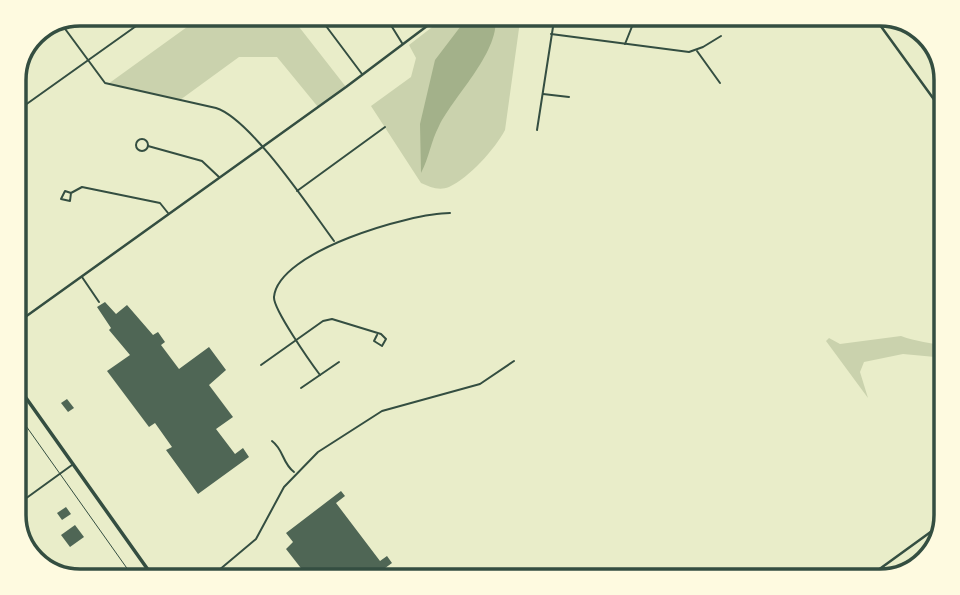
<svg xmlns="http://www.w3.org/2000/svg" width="960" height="595" viewBox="0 0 960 595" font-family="'Noto Sans',sans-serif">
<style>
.green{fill:#cad2ad}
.water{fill:#a3b18a}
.building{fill:#4f6655}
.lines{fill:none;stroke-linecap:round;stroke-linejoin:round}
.service{stroke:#344e41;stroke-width:1}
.minor{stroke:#344e41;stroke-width:2}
.tertiary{stroke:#344e41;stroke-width:2.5}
.secondary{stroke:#344e41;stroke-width:2.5}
.primary{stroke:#344e41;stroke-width:3.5}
.rim{fill:none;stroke:#344e41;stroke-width:3.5}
</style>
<rect width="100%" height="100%" fill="#e9edc9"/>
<g class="green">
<polygon points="205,14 289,14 346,87 318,107 277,57 239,57 180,100 108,84"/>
<path d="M449,14H521L505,130C495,149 469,178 449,187C439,191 430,187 421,183L371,106L411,77L416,58L409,45Z"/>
<path d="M901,336C916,342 931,342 946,347V358L903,354L864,362L860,372L868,398L826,341L829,338L840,344Z"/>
</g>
<path class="water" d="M470,14H495C502,50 455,94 439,126C431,141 429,158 421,173L420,124L435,60Z"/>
<g class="building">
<polygon points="105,302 116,314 127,305 153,335 158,332 165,342 161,345 179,369 209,347 226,370 209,385 233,417 216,429 235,454 243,448 249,457 198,494 166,450 172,447 155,423 149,427 107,371 130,355 109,330 111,328 97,307"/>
<polygon points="67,399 74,408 68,412 61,403"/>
<polygon points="341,491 345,496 336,503 380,561 387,556 392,563 373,577 376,581 311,581 286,549 293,542 286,533"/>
<polygon points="66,507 71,514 62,520 57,513"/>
<polygon points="75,525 84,537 70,547 61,535"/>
</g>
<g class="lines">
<polyline class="service" points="14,409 136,581"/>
<g class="minor">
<polyline points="317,14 362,74"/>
<polyline points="384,14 402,43"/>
<path d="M60,22L105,83L216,108C251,119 311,210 334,241"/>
<polyline points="551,34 689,52 703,47 721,36"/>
<polyline points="625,44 637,14"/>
<polyline points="697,51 720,83"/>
<polyline points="543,94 569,97"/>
<polyline points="14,113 153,14"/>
<polyline points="537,130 555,14"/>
<circle cx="142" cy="145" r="6"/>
<polyline points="148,146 202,161 219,177"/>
<polyline points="297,191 385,127"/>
<polyline points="71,193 70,201 61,199 65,191 71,193 82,187 160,203 168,213"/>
<polyline points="82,277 99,302"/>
<polyline points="261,365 323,321 332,319 381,334 386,339 382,346 374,341 377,335"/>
<path d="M320,375C311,363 273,309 274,297C278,251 411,213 450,213"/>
<polyline points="301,388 339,362"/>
<path d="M272,441C284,450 282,463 294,472"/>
<polyline points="14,507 72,465"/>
<polyline points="206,581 256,539 284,487 318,452 382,411 480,384 514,361"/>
</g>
<polyline class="tertiary" points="14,325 346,87 443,14"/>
<g class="secondary">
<polyline points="872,14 946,116"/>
<polyline points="863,581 943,523"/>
</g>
<polyline class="primary" points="14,381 156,581"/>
</g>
<path d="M0 0H960V595H0ZM80 26H880A54 54 0 0 1 934 80V515A54 54 0 0 1 880 569H80A54 54 0 0 1 26 515V80A54 54 0 0 1 80 26Z" fill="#fefae0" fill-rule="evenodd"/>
<path class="rim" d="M80 26H880A54 54 0 0 1 934 80V515A54 54 0 0 1 880 569H80A54 54 0 0 1 26 515V80A54 54 0 0 1 80 26Z"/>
</svg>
